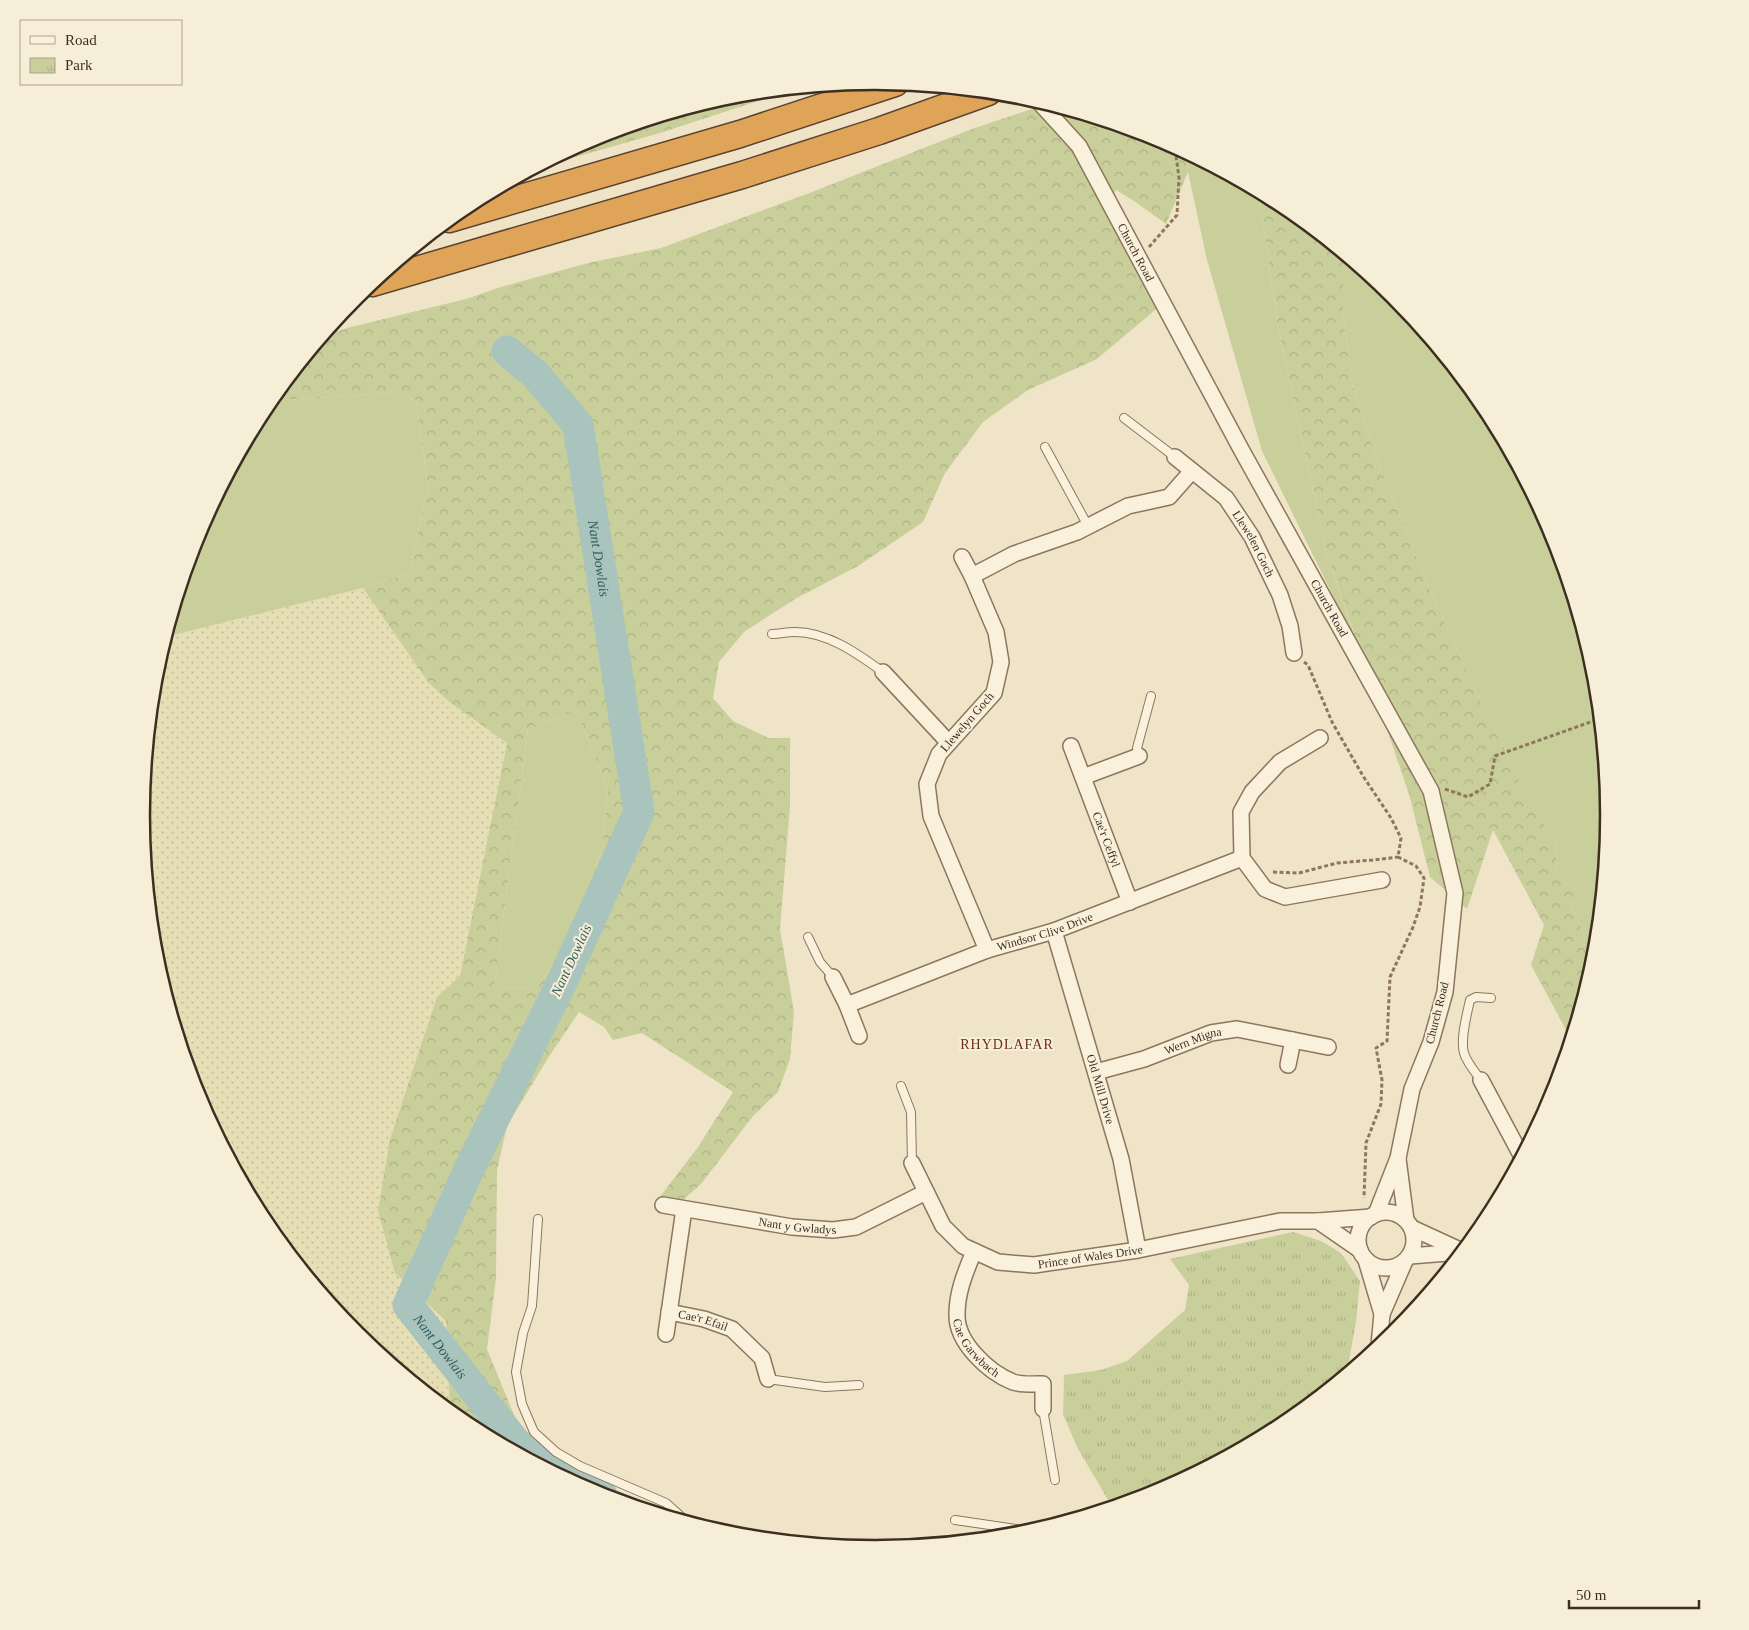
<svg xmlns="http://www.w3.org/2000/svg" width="1749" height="1630" viewBox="0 0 1749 1630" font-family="'Times New Roman',serif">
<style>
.farmland{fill:url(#farmland-dots)}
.grass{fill:#c9cf9b}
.forest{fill:url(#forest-crowns);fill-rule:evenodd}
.park{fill:url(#park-tufts)}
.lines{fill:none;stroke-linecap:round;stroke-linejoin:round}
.river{stroke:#a9c4bc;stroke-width:31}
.lane-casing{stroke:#8d765c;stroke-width:10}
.street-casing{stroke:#8d765c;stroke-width:18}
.highway-casing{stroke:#5b4430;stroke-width:29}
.path{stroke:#8d765c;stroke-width:3;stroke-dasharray:4 2.5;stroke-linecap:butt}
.lane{stroke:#faf1dc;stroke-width:8}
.street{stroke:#faf1dc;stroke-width:15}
.highway{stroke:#e0a458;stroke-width:26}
.labels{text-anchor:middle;stroke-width:4;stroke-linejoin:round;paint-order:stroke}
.street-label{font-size:12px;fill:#3d2e20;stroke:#f7eed8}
.water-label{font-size:14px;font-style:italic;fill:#2f5d5a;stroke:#f7eed8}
.neighbourhood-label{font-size:14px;letter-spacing:1px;fill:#6b2e1e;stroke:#f7eed8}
.rim{fill:none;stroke:#3d2e20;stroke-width:2.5}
</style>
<defs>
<pattern id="farmland-dots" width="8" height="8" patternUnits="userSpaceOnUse" patternTransform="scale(1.25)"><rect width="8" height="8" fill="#e6deb5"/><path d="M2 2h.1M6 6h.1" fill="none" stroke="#c6bf9b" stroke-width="1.8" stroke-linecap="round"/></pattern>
<pattern id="forest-crowns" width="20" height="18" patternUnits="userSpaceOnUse" patternTransform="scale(1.25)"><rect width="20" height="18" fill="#c9cf9b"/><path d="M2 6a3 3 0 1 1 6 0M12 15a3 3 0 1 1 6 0" fill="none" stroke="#aeb285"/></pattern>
<pattern id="park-tufts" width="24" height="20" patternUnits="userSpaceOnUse" patternTransform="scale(1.25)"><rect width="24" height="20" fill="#c9cf9b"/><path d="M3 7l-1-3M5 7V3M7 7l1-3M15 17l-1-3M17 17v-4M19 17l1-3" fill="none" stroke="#aeb285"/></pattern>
</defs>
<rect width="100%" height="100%" fill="#f0e4c8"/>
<polygon class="farmland" points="363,588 428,682 448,701 507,742 460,976 437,998 390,1139 395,1273 446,1321 450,1411 355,1334 264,1222 196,1096 155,958 141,815 155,672 165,637"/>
<g class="grass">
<polygon points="1187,154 1259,193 1277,321 1326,551 1359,649 1262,451 1207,260 1188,172"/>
<polygon points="1343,255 1394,296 1485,408 1553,534 1594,672 1608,815 1594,960 1571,904 1582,895 1556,876 1557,846 1528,800 1466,670 1421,569 1381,470 1353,390 1343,312"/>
<polygon points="390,393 416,400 428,487 409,573 363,588 165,637 197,534 265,407 270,401"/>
<polygon points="576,710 608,789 602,848 569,949 533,989 494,988 528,730"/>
</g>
<g class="forest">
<polygon points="795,89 660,133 537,168 594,137 732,95"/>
<path d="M1046,104L1156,137L1187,154L1188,172L1166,224L1137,203L1116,190L1105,211L1160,306L1097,359L1028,390L983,422L945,473L923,522L858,566L795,599L744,632L719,662L713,698L733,721L769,738H790V807L780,929L794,1012L790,1059L778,1092L753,1116L701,1184L673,1209L659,1198L698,1147L733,1092L642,1033L613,1040L604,1027L579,1012L548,1058L507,1126L497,1170L496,1278L487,1349L523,1437L596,1480L664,1514L593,1493L467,1425L450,1411L446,1321L395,1273L378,1211L390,1139L437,997L460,976L507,743L448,701L428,682L363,588L409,573L428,487L416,400L390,393L270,401L324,335L351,327L466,299L504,286L588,263L661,248L812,192L972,129ZM576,710L608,789L602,848L569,949L533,989L494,988L528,730Z"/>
<polygon points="1259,193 1282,205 1343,255 1343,312 1353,390 1381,470 1421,569 1466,670 1528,799 1557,846 1556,876 1582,895 1571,904 1594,960 1570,1037 1531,965 1544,925 1493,830 1467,909 1430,877 1409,794 1326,551 1277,321"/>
</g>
<polygon class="park" points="1293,1232 1321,1241 1341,1253 1360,1281 1356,1322 1347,1372 1282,1425 1155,1493 1120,1504 1111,1505 1077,1447 1063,1414 1064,1375 1101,1370 1127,1361 1185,1310 1189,1285 1170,1259"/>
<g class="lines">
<path class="river" id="s1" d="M507,351L535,374L578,425L639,812L562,982L470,1167L408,1305L516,1443L602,1495"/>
<defs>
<g id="lane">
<polyline points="1124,418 1175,457"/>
<polyline points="1045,447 1088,526"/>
<path d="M772,634C779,634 787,632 795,632C828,632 858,654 883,672"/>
<polyline points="1139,756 1137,748 1151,696"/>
<polyline points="808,937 820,962 833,977"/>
<path d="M1481,1080C1475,1072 1467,1063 1464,1053C1460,1039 1467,1014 1470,1000L1476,997L1491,998"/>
<polyline points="901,1086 911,1112 912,1163"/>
<polyline points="538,1219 532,1306 523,1333 516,1372 522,1404 534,1432 556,1452 580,1466 666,1503 686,1521"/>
<polyline points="768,1379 825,1387 859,1385"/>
<polyline points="1043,1409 1055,1480"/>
<polyline points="955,1520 1030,1531"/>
</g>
<g id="street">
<path id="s2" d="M1039,102L1079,146L1242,451L1431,791L1455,893L1445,992L1431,1042L1412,1089L1398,1158L1376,1214"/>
<path id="s3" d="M1175,457L1226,498L1252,537L1280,595L1290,626L1294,653"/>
<polyline points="962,557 972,576 996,632 1001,662 994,693 939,754 927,784 931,816 987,950"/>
<polyline points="972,576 1014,554 1077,532 1128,506 1169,497 1192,471"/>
<polyline points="883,672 949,743"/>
<polyline points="1320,738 1280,762 1252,792 1241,812 1242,858 1265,889 1285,897 1382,880"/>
<path id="s4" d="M1071,746L1130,902"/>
<polyline points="1083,777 1139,756"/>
<path id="s5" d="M1054,931L1121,1159L1138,1250"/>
<polyline points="833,977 847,1005 859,1036"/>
<path id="s6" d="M847,1005L987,950L1054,931L1242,858"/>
<polyline points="1288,1065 1293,1040"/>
<path id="s7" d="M1096,1072L1144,1059L1211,1033L1237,1029L1328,1047"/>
<polyline points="1481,1080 1521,1155"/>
<polyline points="1398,1159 1406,1220"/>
<path id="s8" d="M912,1163L943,1226L963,1246L998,1262L1034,1265L1138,1250L1280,1221H1318L1371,1217"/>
<path id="s9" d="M663,1205L792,1227L833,1230L856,1227L926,1192"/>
<circle cx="1386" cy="1240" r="28"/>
<polyline points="1318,1221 1360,1250"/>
<polyline points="1412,1228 1462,1251"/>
<path id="s10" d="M974,1251C966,1271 957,1291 957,1314C956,1342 988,1372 1013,1382C1021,1385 1034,1384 1043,1384V1409"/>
<polyline points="1410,1256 1460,1252"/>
<polyline points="1366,1260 1382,1314"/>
<path id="s11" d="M669,1312L704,1319L732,1329L762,1358L768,1379"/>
<polyline points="666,1334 684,1209"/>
<polyline points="1379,1345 1382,1314 1404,1263"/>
</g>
<g id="highway">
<polyline points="449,219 740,134 895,83"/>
<polyline points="372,283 742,175 879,131 988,92"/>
</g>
</defs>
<use href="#lane" class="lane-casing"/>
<use href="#street" class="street-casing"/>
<use href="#highway" class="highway-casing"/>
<g class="path">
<polyline points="1149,247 1177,215 1179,178 1175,148"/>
<polyline points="1304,662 1308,665 1332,722 1363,776 1391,818 1401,838 1398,857 1416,866 1424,878 1420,907 1413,927 1390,977 1387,1041 1376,1048 1382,1080 1381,1104 1366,1143 1364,1198"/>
<polyline points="1445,789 1468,797 1490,784 1495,756 1599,719"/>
<polyline points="1273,872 1299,873 1337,863 1373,860 1398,857"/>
</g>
<use href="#lane" class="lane"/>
<use href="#street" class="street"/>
<use href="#highway" class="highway"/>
</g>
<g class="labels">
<g class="street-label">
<text dy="4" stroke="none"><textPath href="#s2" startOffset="180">Church Road</textPath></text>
<text dy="4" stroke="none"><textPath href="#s3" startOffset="119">Llewelen Goch</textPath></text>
<text dy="4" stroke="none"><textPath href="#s2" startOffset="585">Church Road</textPath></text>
<text transform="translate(967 722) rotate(-49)" y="4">Llewelyn Goch</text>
<text dy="4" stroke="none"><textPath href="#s4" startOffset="100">Cae'r Ceffyl</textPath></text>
<text dy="4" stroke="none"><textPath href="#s6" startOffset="211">Windsor Clive Drive</textPath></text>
<text transform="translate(1437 1013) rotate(-76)" y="4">Church Road</text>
<text dy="4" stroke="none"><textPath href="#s7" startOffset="102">Wern Migna</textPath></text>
<text dy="4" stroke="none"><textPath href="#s5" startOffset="165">Old Mill Drive</textPath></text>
<text dy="4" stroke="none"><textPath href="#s9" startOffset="136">Nant y Gwladys</textPath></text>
<text dy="4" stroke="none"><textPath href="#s8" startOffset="230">Prince of Wales Drive</textPath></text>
<text dy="4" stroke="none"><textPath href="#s11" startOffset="35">Cae'r Efail</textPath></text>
<text dy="4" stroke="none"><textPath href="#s10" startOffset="106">Cae Garwbach</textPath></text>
</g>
<g class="water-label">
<text dy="5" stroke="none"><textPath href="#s1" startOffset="238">Nant Dowlais</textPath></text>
<text transform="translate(571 960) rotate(-65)" y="5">Nant Dowlais</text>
<text dy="5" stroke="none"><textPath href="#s1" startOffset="1092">Nant Dowlais</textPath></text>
</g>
<g class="neighbourhood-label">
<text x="1007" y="1049">RHYDLAFAR</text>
</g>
</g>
<path d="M0 0H1749V1630H0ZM150 815a725 725 0 1 1 1450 0a725 725 0 1 1-1450 0Z" fill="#f7eed8" fill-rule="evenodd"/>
<path class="rim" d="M150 815a725 725 0 1 1 1450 0a725 725 0 1 1-1450 0Z"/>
<rect x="20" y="20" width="162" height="65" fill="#f7eed8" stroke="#ada18e"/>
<rect x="30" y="36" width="25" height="8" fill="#faf1dc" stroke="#ada18e"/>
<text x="65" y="45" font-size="15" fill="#3d2e20">Road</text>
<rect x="30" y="58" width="25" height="15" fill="url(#park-tufts)" stroke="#ada18e"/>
<text x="65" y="70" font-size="15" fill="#3d2e20">Park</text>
<path d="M1569 1600v8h130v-8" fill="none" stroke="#3d2e20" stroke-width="2.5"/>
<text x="1576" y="1600" font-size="15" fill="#3d2e20" stroke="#f7eed8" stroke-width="4" paint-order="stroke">50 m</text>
</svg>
